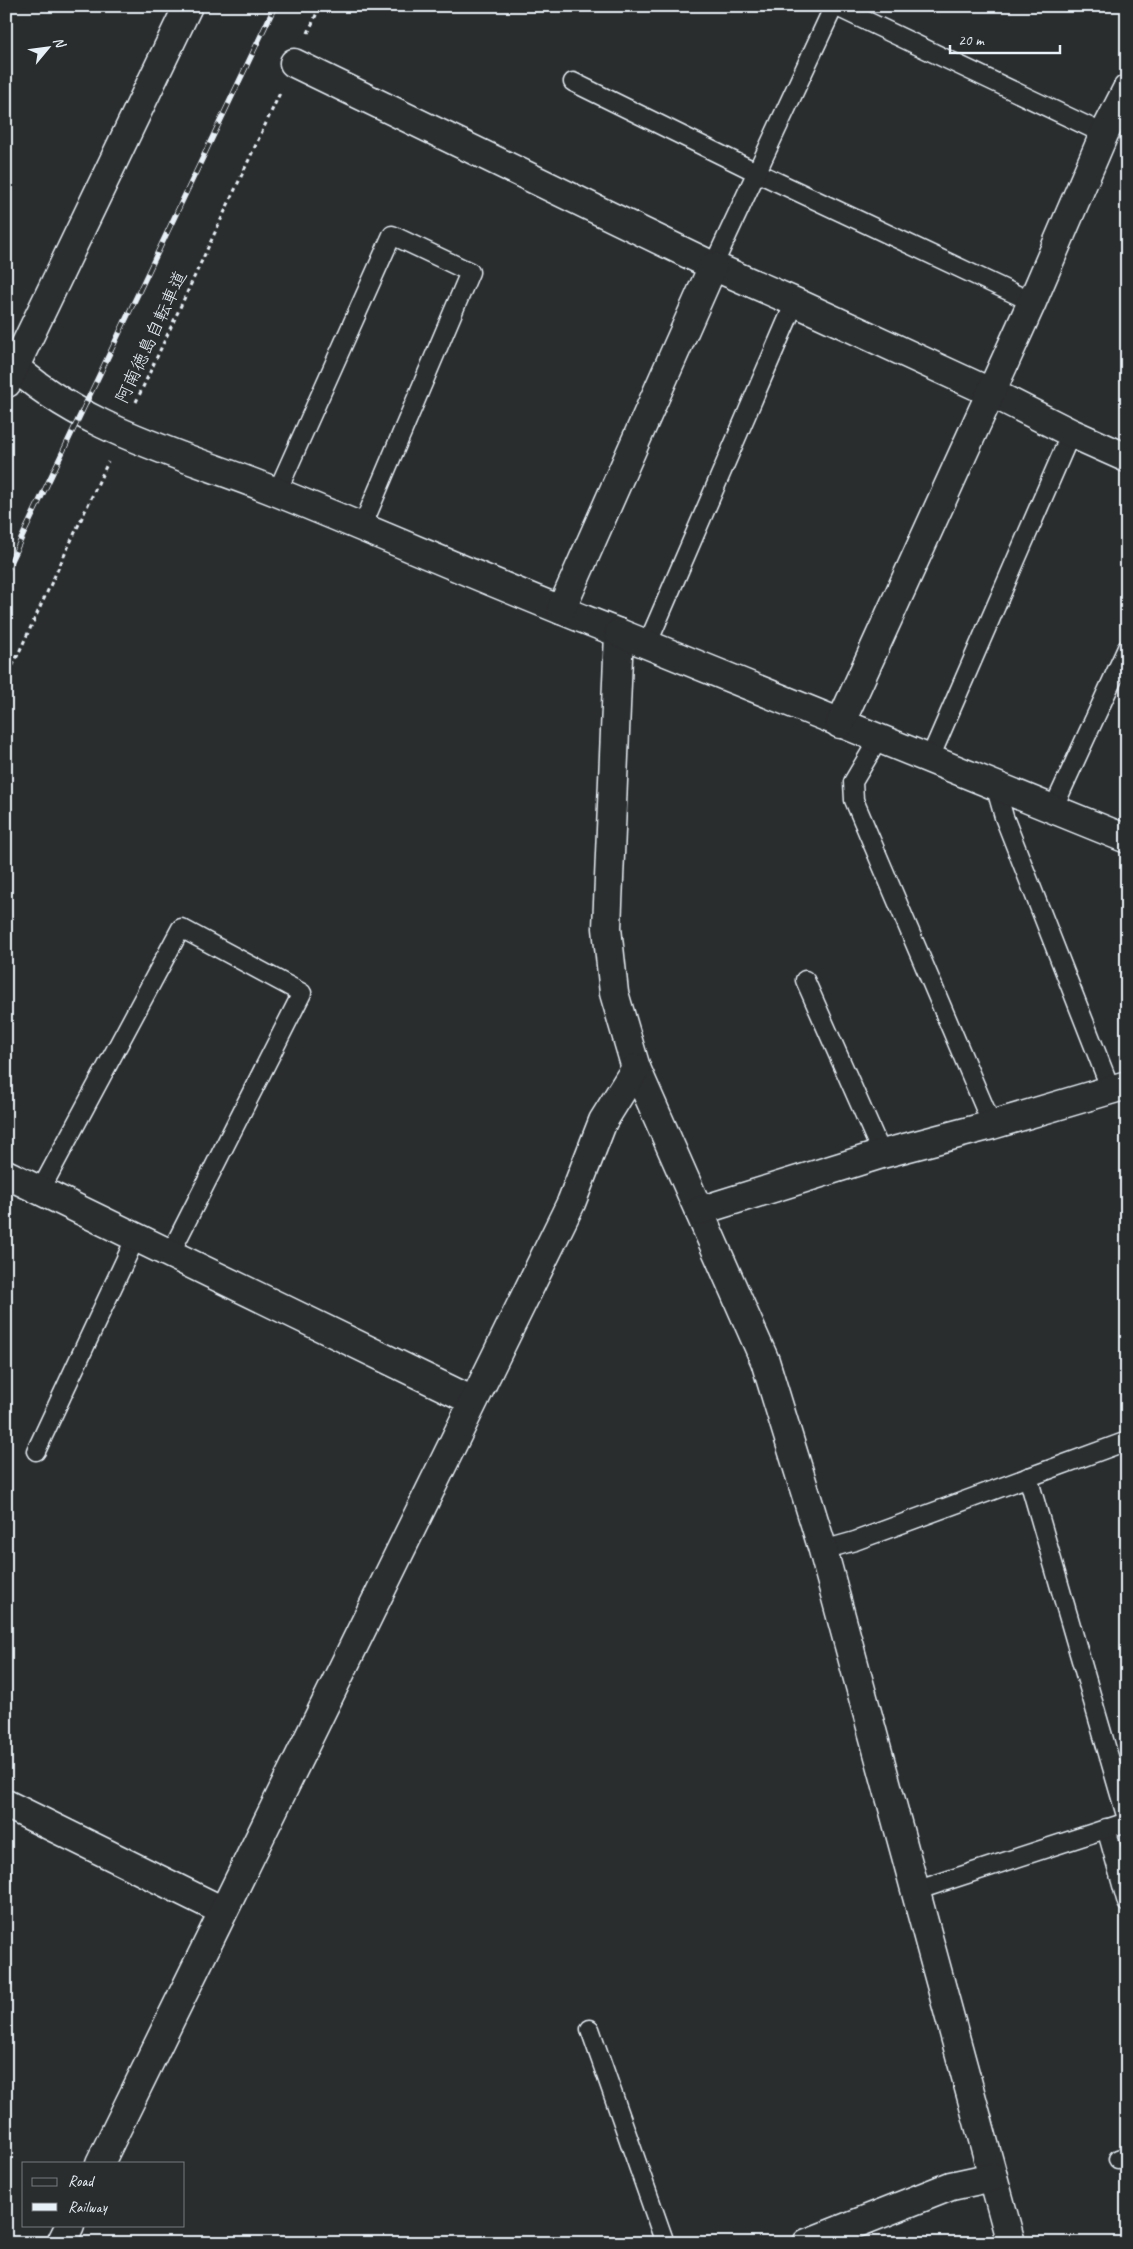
<svg xmlns="http://www.w3.org/2000/svg" width="1133" height="2249" viewBox="0 0 1133 2249" font-family="Caveat,'Klee One',sans-serif">
<style>
.lines{fill:none;stroke-linecap:round;stroke-linejoin:round}
.lane-casing{stroke:#e8f1f8;stroke-width:21}
.street-casing{stroke:#e8f1f8;stroke-width:31}
.path{stroke:#e8f1f8;stroke-width:3;stroke-dasharray:4 4;stroke-linecap:butt}
.lane{stroke:#2a2d2e;stroke-width:18}
.street{stroke:#2a2d2e;stroke-width:28}
.rail-casing{stroke:#e8f1f8;stroke-width:5.5}
.rail{stroke:#2a2d2e;stroke-width:4;stroke-dasharray:11;stroke-linecap:butt}
.labels{text-anchor:middle;stroke-width:4;stroke-linejoin:round;paint-order:stroke}
.street-label{font-size:18px;fill:#e8f1f8;stroke:#2a2d2e}
</style>
<rect width="100%" height="100%" fill="#2a2d2e"/>
<filter id="ink" filterUnits="userSpaceOnUse"><feTurbulence type="fractalNoise" baseFrequency=".02" numOctaves="2"/><feDisplacementMap in="SourceGraphic" scale="10" xChannelSelector="R" yChannelSelector="G"/><feConvolveMatrix kernelMatrix="1 2 1 2 8 2 1 2 1" color-interpolation-filters="sRGB"/></filter>
<g filter="url(#ink)">
<g class="lines">
<defs>
<g id="lane">
<polyline points="835,6 1104,134"/>
<polyline points="573,82 758,173 1032,302"/>
<polyline points="713,266 834,6"/>
<polyline points="277,492 392,235 470,272 362,527"/>
<polyline points="647,645 795,302"/>
<polyline points="879,738 853,782 854,800 992,1125"/>
<polyline points="930,758 1071,433"/>
<polyline points="995,785 1004,817 1111,1090"/>
<polyline points="1053,809 1127,648"/>
<polyline points="805,980 882,1154"/>
<polyline points="40,1191 181,928 302,993 170,1254"/>
<polyline points="36,1451 136,1237"/>
<polyline points="1028,1477 1127,1819"/>
<polyline points="823,1550 855,1541 1127,1441"/>
<polyline points="1106,1828 1127,1903"/>
<polyline points="915,1891 1127,1822"/>
<polyline points="590,2029 665,2243"/>
<polyline points="1118,2159 1127,2156"/>
</g>
<g id="street">
<polyline points="294,63 713,266 795,302 990,392 1071,433 1127,458"/>
<path d="M6,359C81,431 186,455 279,493C393,539 505,589 619,633L607,928L614,993L636,1068L765,1361L823,1550L1011,2243"/>
<polyline points="7,383 188,6"/>
<polyline points="561,610 713,266"/>
<polyline points="619,633 1127,839"/>
<polyline points="840,724 1032,302 1104,134 1127,89"/>
<polyline points="6,1174 473,1401"/>
<polyline points="699,1211 882,1154 992,1125 1127,1085"/>
<polyline points="6,1804 223,1911"/>
<polyline points="100,2163 571,1203 603,1121 636,1068"/>
<polyline points="61,2243 70,2225"/>
<polyline points="807,2243 951,2186 993,2177"/>
</g>
</defs>
<use href="#lane" class="lane-casing"/>
<use href="#street" class="street-casing"/>
<g class="path">
<polyline points="308,33 320,6"/>
<polyline points="136,402 280,93"/>
<polyline points="6,680 108,462"/>
</g>
<use href="#lane" class="lane"/>
<use href="#street" class="street"/>
<defs>
<polyline id="rail" points="6,571 275,6"/>
</defs>
<use href="#rail" class="rail-casing"/>
<use href="#rail" class="rail"/>
</g>
</g>
<g class="labels">
<g class="street-label">
<text transform="translate(151 337) rotate(-65)" y="6">阿南徳島自転車道</text>
</g>
</g>
<rect width="1133" height="2249" fill="none" stroke="#2a2d2e" stroke-width="25"/>
<rect x="12" y="12" width="1108" height="2224" fill="none" stroke="#e8f1f8" stroke-width="2" filter="url(#ink)"/>
<rect x="22" y="2162" width="162" height="65" fill="#2a2d2e" stroke="#767b7f"/>
<rect x="32" y="2178" width="25" height="8" fill="#2a2d2e" stroke="#767b7f"/>
<text x="68" y="2186" font-size="15" fill="#e8f1f8">Road</text>
<rect x="32" y="2203" width="25" height="8" fill="#e8f1f8" stroke="#767b7f"/>
<text x="68" y="2212" font-size="15" fill="#e8f1f8">Railway</text>
<g transform="translate(48 48) rotate(61)" stroke="#2a2d2e" stroke-width="4" paint-order="stroke">
<path d="M0-4L9 19L0 12L-9 19Z" fill="#e8f1f8"/>
<text y="-8" font-size="14" font-weight="bold" text-anchor="middle" fill="#e8f1f8">N</text>
</g>
<path d="M950 45v8h110v-8" fill="none" stroke="#e8f1f8" stroke-width="2.5"/>
<text x="958" y="45" font-size="15" fill="#e8f1f8" stroke="#2a2d2e" stroke-width="4" paint-order="stroke">20 m</text>
</svg>
